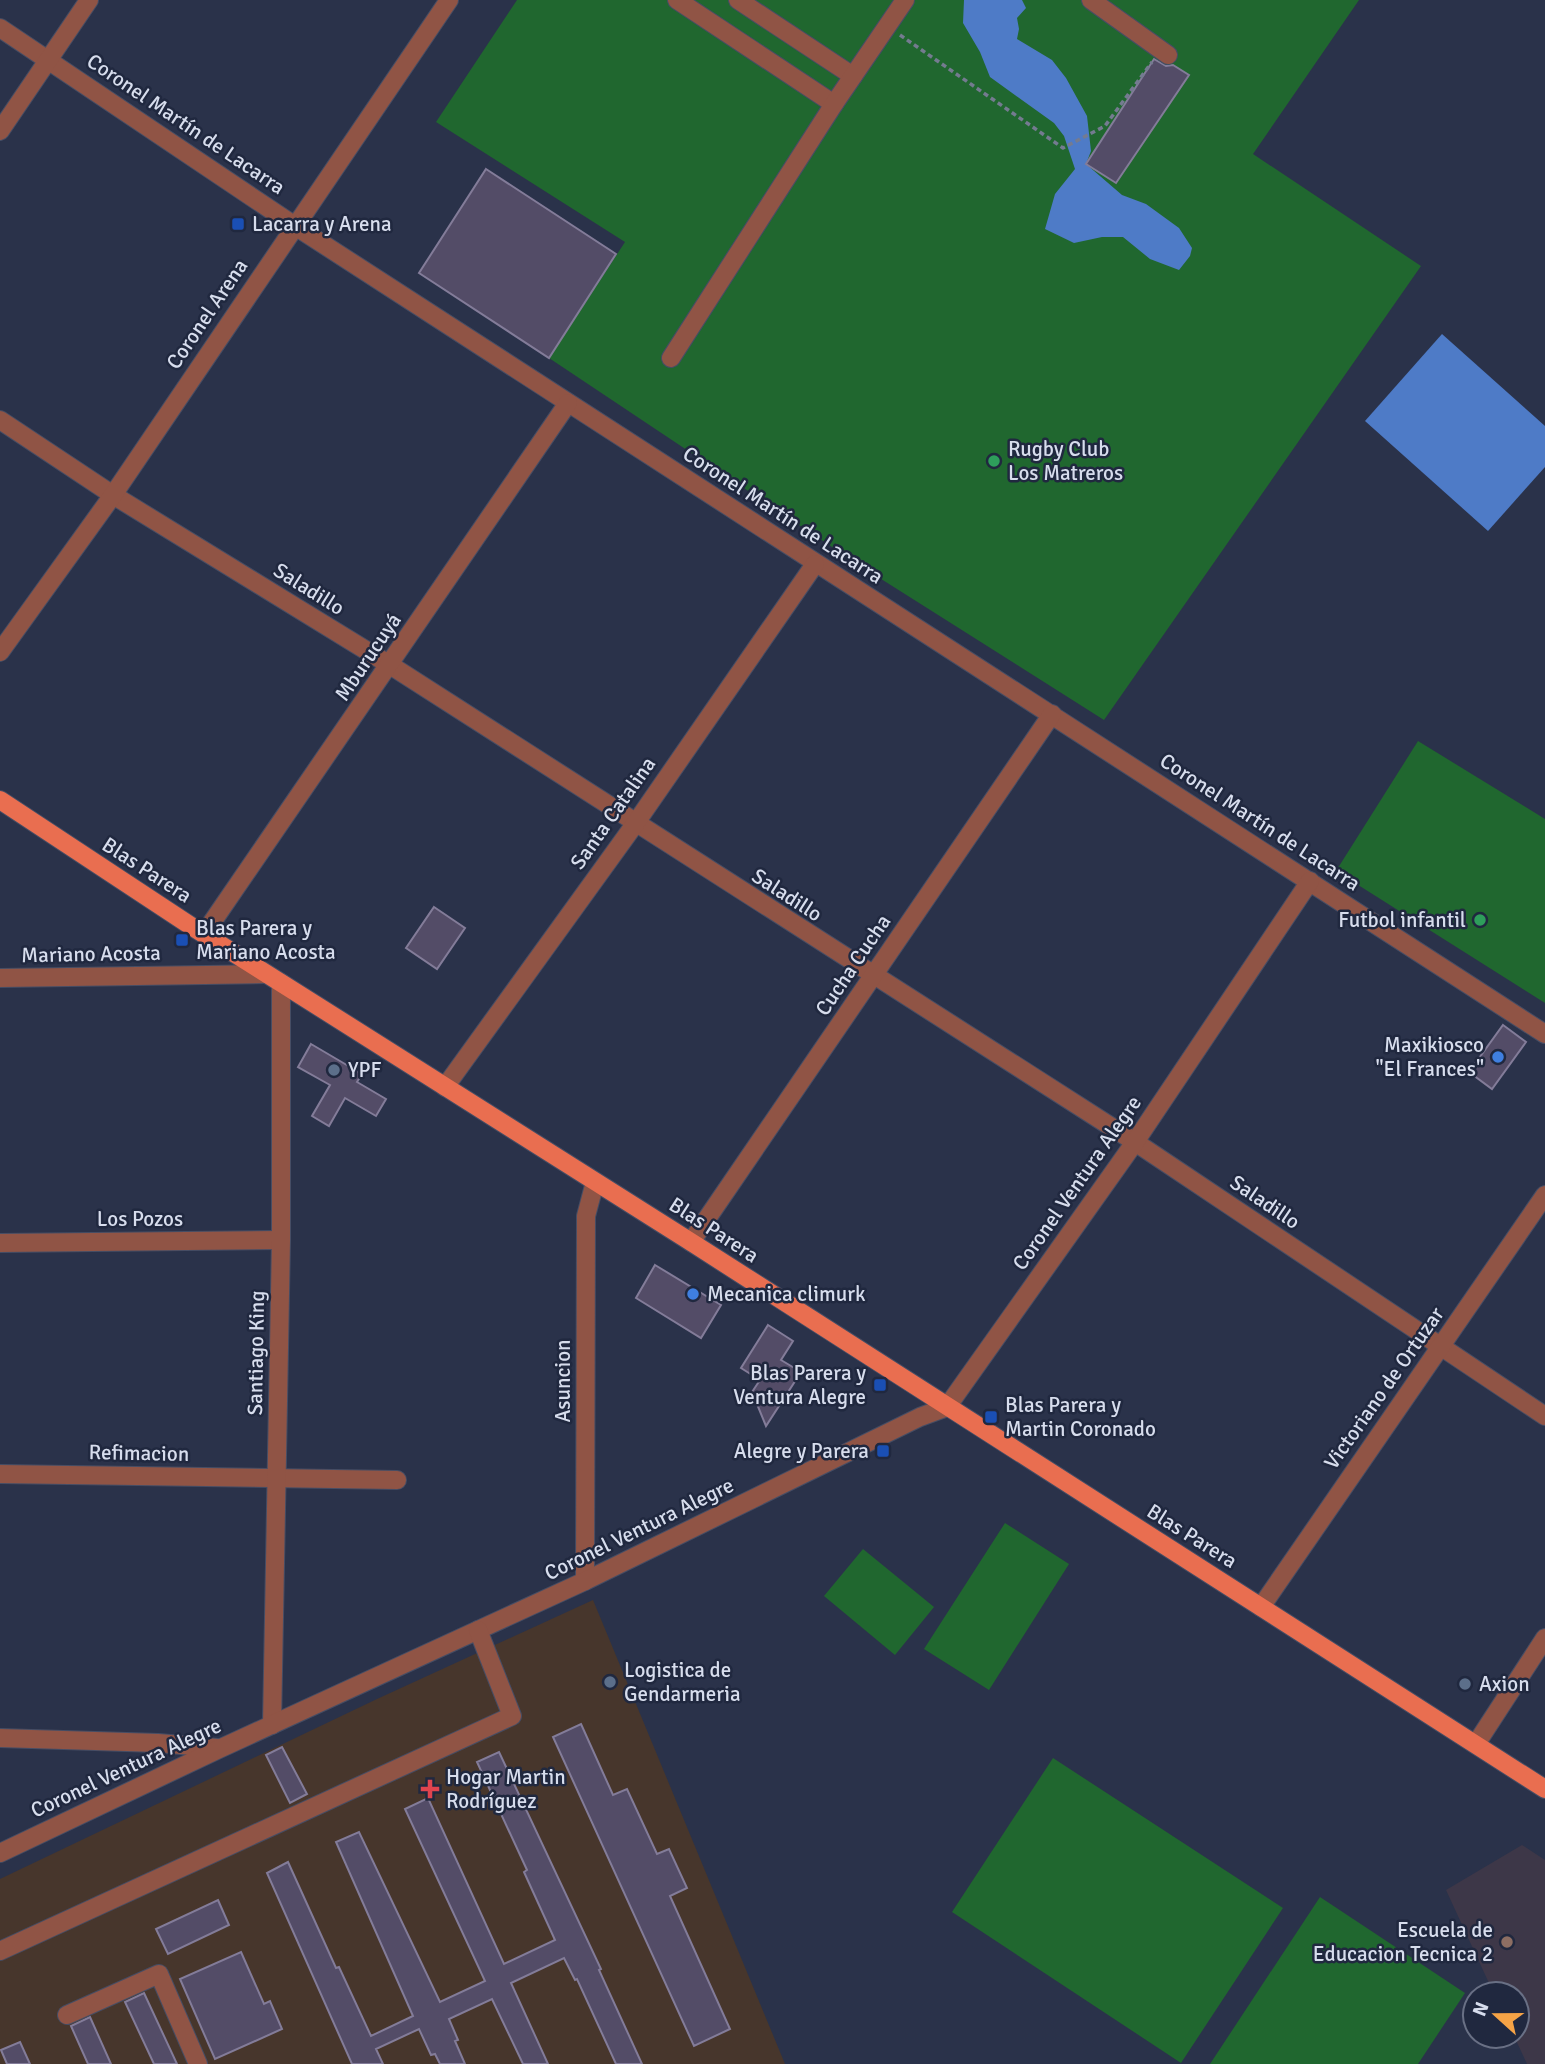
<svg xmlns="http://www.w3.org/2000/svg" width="1545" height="2064" viewBox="0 0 1545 2064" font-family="Signika,sans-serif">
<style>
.education{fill:#3d3748}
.medical{fill:#47362c}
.green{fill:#20672f}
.water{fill:#4e7bc7}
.building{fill:#534c67;stroke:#837c99;stroke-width:2}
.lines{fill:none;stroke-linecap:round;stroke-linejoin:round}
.minor-casing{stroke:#464d64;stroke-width:20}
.major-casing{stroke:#464d64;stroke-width:20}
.path{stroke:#747b90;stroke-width:3.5;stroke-dasharray:5 3.5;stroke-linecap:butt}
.minor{stroke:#905445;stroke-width:18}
.major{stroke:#e96e50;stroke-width:18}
.transit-dot{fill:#1a4fb4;stroke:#20283f;stroke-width:2.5}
.leisure-dot{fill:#2e9e5b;stroke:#20283f;stroke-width:2.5}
.shop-dot{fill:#3f7fe0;stroke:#20283f;stroke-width:2.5}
.service-dot{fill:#5c6f8a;stroke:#20283f;stroke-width:2.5}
.health-dot{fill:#e0444e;stroke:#20283f;stroke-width:2.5}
.education-dot{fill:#8d6e63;stroke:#20283f;stroke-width:2.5}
.labels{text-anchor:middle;stroke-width:5;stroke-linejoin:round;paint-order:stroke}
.street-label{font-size:21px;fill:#d7dded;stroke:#20283f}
.poi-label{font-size:21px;fill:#d7dded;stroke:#20283f;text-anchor:start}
</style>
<rect width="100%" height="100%" fill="#2a324a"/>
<polygon class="education" points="1522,1845 1545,1860 1545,2064 1527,2064 1514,2036 1517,2036 1517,1994 1494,1994 1446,1890"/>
<polygon class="medical" points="593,1600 785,2064 0,2064 0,1879 377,1699"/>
<g class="green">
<polygon points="517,0 1359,0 1253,154 1421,266 1104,720 859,565 549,358 625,242 436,122"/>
<polygon points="1418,741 1545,819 1545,1003 1336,871"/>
<polygon points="1005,1523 1069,1564 989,1690 924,1649"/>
<polygon points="863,1549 934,1607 895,1655 824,1596"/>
<polygon points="1053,1758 1283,1908 1181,2063 952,1912"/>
<polygon points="1320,1897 1465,1993 1418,2064 1210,2064"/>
</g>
<g class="water">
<polygon points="964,0 1022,0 1026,8 1017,18 1019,29 1017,39 1052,60 1066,78 1087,116 1091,151 1086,164 1122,195 1146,204 1179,228 1192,248 1190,256 1179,270 1150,259 1123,237 1102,237 1074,243 1045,229 1055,194 1075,169 1064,136 1054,123 990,77 980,52 963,23"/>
<polygon points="1442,334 1545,426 1545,467 1488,531 1365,421"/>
</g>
<g class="building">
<polygon points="1154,59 1166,66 1173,65 1189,75 1116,183 1086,164"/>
<polygon points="486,169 616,254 549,358 419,273"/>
<polygon points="434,907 465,928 437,969 406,948"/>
<polygon points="1503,1025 1526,1042 1492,1089 1469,1072"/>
<polygon points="311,1044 362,1074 357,1082 386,1099 376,1116 345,1098 329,1126 312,1116 330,1085 298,1067"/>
<polygon points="655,1265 721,1305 701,1338 636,1298"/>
<polygon points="768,1325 793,1341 781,1360 801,1372 766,1426 752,1392 760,1380 741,1368"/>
<polygon points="581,1724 613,1795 627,1789 657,1854 669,1849 687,1888 670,1896 730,2029 694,2046 553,1737"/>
<polygon points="282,1747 307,1794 290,1803 266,1755"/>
<polygon points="499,1752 601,1969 599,1970 642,2064 616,2064 577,1979 575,1980 564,1958 511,1983 548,2064 523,2064 492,1999 449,2019 458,2040 455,2041 465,2064 440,2064 435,2054 431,2055 419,2029 376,2049 383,2064 352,2064 267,1873 288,1862 336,1968 339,1967 371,2036 413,2016 336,1842 359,1832 440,2002 485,1981 405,1809 428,1798 504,1964 555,1940 524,1872 527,1870 477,1762"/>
<polygon points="218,1900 229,1925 168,1954 156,1929"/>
<polygon points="241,1952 264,2004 270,2001 282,2029 215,2059 180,1979"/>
<polygon points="144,1993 177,2064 154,2064 125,2002"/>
<polygon points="90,2017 111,2064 88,2064 71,2026"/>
<polygon points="20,2042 30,2064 7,2064 1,2050"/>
</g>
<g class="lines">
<defs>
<g id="minor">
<polyline points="677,0 834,104"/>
<polyline points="738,0 853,76"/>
<polyline points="1091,0 1168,55"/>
<polyline points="0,28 295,226 1545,1034"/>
<polyline points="0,131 89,0"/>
<polyline points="671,358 834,104 905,0"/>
<polyline points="0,420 113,495 390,665 1135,1142 1545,1416"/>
<polyline points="0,652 113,495 449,0"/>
<polyline points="204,934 568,403"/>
<polyline points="0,978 266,974"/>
<polyline points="445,1087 635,824 815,564"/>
<polyline points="691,1242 1052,714"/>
<polyline points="0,1243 281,1240"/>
<polyline points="0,1474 397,1480"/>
<polyline points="585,1581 586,1216 595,1182"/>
<polyline points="1261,1607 1545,1195"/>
<polyline points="272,1725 281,1240 281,983"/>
<polyline points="0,1738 158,1743 217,1748"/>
<polyline points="1476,1744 1545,1638"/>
<polyline points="0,1853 219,1749 585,1581 920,1417 947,1407 1135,1142 1310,881"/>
<polyline points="0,1951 512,1716 478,1630"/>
<polyline points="67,2015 159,1974 198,2064"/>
</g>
<polyline id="major" points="0,800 191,926 691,1242 1545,1789"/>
</defs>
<use href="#minor" class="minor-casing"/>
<use href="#major" class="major-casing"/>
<polyline class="path" points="900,35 1063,148 1105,126 1152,62"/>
<use href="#minor" class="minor"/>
<use href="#major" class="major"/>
</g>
<g class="transit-dot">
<rect x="231" y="217" width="14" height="14" rx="3.5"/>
<rect x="175" y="933" width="14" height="14" rx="3.5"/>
<rect x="873" y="1378" width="14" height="14" rx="3.5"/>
<rect x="984" y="1410" width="14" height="14" rx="3.5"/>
<rect x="876" y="1444" width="14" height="14" rx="3.5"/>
</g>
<g class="leisure-dot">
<circle cx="994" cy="461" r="7"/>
<circle cx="1480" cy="920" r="7"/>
</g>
<g class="shop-dot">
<circle cx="1498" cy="1057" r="7"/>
<circle cx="693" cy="1294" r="7"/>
</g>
<g class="service-dot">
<circle cx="334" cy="1070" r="7"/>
<circle cx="610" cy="1682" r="7"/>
<circle cx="1465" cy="1684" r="7"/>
</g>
<path class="health-dot" d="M426.5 1778.5h7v7h7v7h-7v7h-7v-7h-7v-7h7z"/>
<circle class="education-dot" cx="1507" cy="1942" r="7"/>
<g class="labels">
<g class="street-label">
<text transform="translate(186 124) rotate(34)" y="7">Coronel Martín de Lacarra</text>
<text transform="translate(207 314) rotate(-56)" y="7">Coronel Arena</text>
<text transform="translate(783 515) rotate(33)" y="7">Coronel Martín de Lacarra</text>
<text transform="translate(309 589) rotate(32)" y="7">Saladillo</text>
<text transform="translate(368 657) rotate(-56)" y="7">Mburucuyá</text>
<text transform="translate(613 813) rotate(-55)" y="7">Santa Catalina</text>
<text transform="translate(1260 822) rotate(33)" y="7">Coronel Martín de Lacarra</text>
<text transform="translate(147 870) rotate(33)" y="7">Blas Parera</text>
<text transform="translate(787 895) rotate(33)" y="7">Saladillo</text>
<text transform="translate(91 954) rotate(-1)" y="7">Mariano Acosta</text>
<text transform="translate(853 965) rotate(-56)" y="7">Cucha Cucha</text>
<text transform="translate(1077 1183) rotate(-55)" y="7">Coronel Ventura Alegre</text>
<text transform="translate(1265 1202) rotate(34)" y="7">Saladillo</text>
<text x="140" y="1226">Los Pozos</text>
<text transform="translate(714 1230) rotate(33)" y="7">Blas Parera</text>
<text transform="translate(256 1353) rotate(-89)" y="7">Santiago King</text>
<text transform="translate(563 1381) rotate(-90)" y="7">Asuncion</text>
<text transform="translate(1384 1388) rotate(-55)" y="7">Victoriano de Ortuzar</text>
<text transform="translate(139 1453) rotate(1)" y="7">Refimacion</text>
<text transform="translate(639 1529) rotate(-26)" y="7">Coronel Ventura Alegre</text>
<text transform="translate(1192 1536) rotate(32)" y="7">Blas Parera</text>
<text transform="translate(126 1768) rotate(-25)" y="7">Coronel Ventura Alegre</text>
</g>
<g class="poi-label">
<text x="252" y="231">Lacarra y Arena</text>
<text x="1008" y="456">Rugby Club<tspan x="1008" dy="24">Los Matreros</tspan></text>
<text x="1466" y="927" text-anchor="end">Futbol infantil</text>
<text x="196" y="935">Blas Parera y<tspan x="196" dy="24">Mariano Acosta</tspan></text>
<text x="1484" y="1052" text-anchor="end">Maxikiosco<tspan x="1484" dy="24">"El Frances"</tspan></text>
<text x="348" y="1077">YPF</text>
<text x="707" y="1301">Mecanica climurk</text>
<text x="866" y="1380" text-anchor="end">Blas Parera y<tspan x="866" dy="24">Ventura Alegre</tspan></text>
<text x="1005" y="1412">Blas Parera y<tspan x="1005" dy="24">Martin Coronado</tspan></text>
<text x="869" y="1458" text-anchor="end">Alegre y Parera</text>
<text x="624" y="1677">Logistica de<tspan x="624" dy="24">Gendarmeria</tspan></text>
<text x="1479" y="1691">Axion</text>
<text x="446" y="1784">Hogar Martin<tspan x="446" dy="24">Rodríguez</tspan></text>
<text x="1493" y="1937" text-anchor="end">Escuela de<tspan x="1493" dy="24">Educacion Tecnica 2</tspan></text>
</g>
</g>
<g transform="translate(1496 2015) rotate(291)"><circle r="33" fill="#20283f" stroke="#697085" stroke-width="2"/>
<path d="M0-5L12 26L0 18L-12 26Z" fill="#f5a346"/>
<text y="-10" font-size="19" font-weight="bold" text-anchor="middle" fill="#d7dded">N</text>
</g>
</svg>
